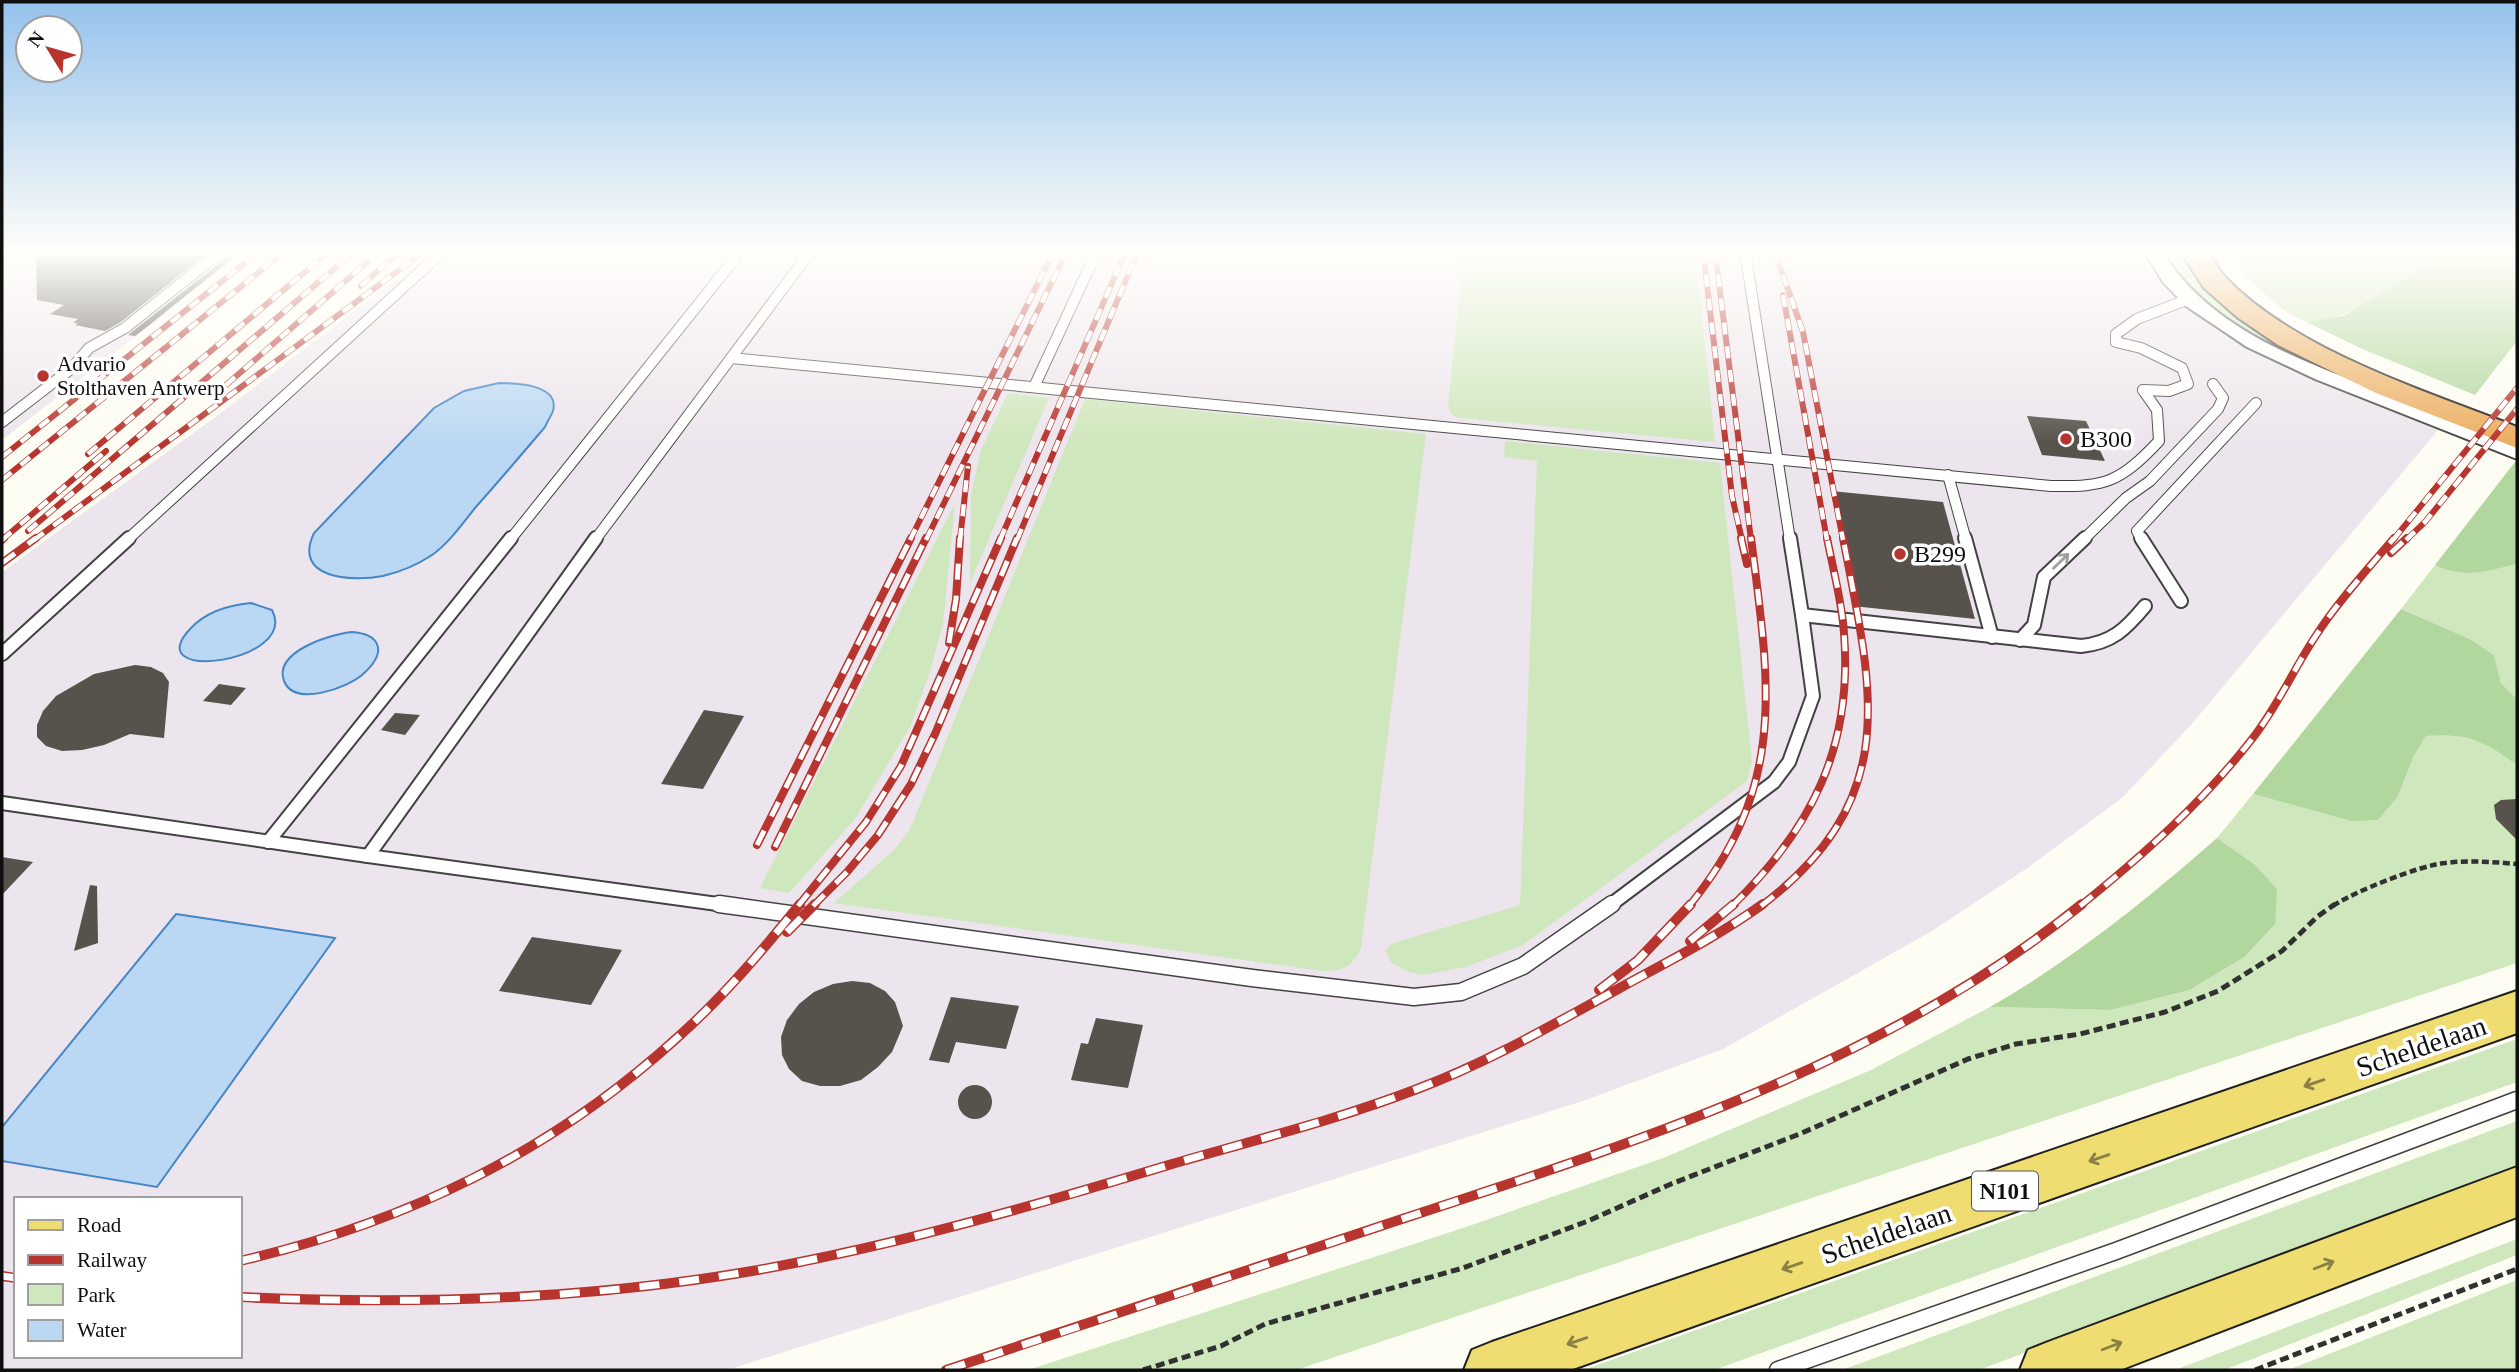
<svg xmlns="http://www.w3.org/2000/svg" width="2519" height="1372" viewBox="0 0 2519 1372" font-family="'Times New Roman',serif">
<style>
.industrial{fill:#ede5ed;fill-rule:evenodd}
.green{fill:#cfe7bd}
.forest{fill:#b2d79e}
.water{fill:#bad8f3;stroke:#4586c6;stroke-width:2}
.building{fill:#57524c}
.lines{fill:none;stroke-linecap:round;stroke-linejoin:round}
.lane-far2-casing{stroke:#424242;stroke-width:12}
.lane-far1-casing{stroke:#424242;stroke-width:16}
.lane-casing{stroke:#424242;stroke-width:19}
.street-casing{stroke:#424242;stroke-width:4}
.primary-casing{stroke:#202020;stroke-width:4}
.highway-casing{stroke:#202020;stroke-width:4}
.path-far1{stroke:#313131;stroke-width:4.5;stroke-dasharray:7 3.5;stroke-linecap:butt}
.path{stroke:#313131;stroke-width:5;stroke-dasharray:9 4.5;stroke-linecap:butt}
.lane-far2{stroke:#fff;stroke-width:10}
.lane-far1{stroke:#fff;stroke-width:12}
.lane{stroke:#fff;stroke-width:16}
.street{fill:#fff;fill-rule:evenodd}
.primary{fill:#f0dd71;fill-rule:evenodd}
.highway{fill:#ecaf63;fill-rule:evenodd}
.rail-far2-casing{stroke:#b8352f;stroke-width:6}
.rail-far1-casing{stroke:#b8352f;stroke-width:8}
.rail-casing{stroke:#b8352f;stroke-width:10}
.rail-far2{stroke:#fff;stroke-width:4.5;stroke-dasharray:12;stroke-linecap:butt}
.rail-far1{stroke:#fff;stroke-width:5;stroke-dasharray:16;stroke-linecap:butt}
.rail{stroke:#fff;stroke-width:7;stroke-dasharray:20;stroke-linecap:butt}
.oneway{stroke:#9f9f9f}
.oneway2{stroke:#8b8045}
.poi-dot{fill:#b8352f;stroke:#fff;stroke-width:2.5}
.labels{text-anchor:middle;stroke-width:7;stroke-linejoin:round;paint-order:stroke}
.far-poi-label{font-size:21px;fill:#0f0f0f;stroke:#fff;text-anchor:start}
.shield{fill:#fff;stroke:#575757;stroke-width:2}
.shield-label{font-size:23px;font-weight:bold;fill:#0f0f0f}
.poi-label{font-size:24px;fill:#0f0f0f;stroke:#fff;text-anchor:start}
.near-street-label{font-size:28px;fill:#0f0f0f;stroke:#fff}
</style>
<rect width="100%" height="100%" fill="#fefdf3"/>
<g class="industrial">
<polygon points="2,251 233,251 157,311 166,313 2,440"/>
<path d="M438,251H2137L2165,289L2225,336L2285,366L2438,430L2190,726L2123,797L2029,867L1932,931L1723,1049L1586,1100L727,1370H2V572L214,418L404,273ZM16,1199H240V1356H16Z"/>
</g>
<g class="green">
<polygon points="1464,251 1695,251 1715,442 1459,418 1451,414 1448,406"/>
<path d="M2163,251H2178C2203,306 2288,344 2339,375C2276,347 2197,315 2163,251Z"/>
<path d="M2234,251H2434L2435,261C2406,276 2337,330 2305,321C2289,316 2273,302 2261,290C2252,281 2234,265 2234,251Z"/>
<polygon points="1008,393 1049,398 970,583 971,495 981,450"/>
<path d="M1085,399L1426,434L1361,948C1352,967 1344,971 1323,971L834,903L895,849L910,829Z"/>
<polygon points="1505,441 1720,463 1752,761 1747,781 1523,945 1466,967 1423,975 1408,972 1391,962 1385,950 1393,943 1520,905 1537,461 1504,457"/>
<polygon points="955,503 943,624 929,675 910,727 855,819 789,893 760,888"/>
<path d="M2517,564V699L2501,683L2494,655L2470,639L2401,609L2435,565C2462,578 2490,570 2517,564Z"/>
<polygon points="2450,734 2489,744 2517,765 2517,963 1296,1370 1028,1370 1466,1227 1663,1158 1871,1070 1990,1007 2110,1010 2254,864 2217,838 2253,794 2351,821 2398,796 2414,756 2426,736"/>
<polygon points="2517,1039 2517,1082 1714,1370 1583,1370"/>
<polygon points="2517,1121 2517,1168 1979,1370 1842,1370"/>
<polygon points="2517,1239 2517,1255 2224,1370 2175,1370"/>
<polygon points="2517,1280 2517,1370 2288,1370"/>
</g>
<g class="forest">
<polygon points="2434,251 2517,251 2517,341 2475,395 2360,348 2307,322 2343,316 2435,261"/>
<path d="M2515,462L2517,463V564C2488,571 2463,579 2435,565Z"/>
<path d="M2401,609L2470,639L2494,655L2501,683L2517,699V765C2487,742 2465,732 2426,736L2414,756L2398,796L2378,820L2351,821L2253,794Z"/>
<path d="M2217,838L2254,864L2277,889L2275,924L2244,957L2189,990L2110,1010L1990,1007C2072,960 2145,901 2217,838Z"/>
</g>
<g class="water">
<path d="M499,383C515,383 560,384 553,411C551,416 547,422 545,427C522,454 499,481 475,508C462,524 449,543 432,555C417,565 400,572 383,576C352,582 292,579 314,533L434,408L464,391Z"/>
<path d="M251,603L272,610C300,663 136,684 191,628C207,611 229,605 251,603Z"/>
<path d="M352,632C362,633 375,635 378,647C380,658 370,668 362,675C348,687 295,708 284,681C273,651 332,634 352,632Z"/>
<polygon points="176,914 335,938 157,1187 2,1161 2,1127"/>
</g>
<g class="building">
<polygon points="36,251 210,251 121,322 105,331 75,325 78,323 73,323 78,319 50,314 64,305 37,300"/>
<polygon points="229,251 242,251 143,330 135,336 128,335 227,257"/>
<polygon points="2027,416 2086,421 2105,461 2042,455"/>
<polygon points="1831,491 1943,502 1975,619 1853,606"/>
<polygon points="135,665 151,667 163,673 169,682 164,738 130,734 104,745 82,750 62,751 46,746 37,737 37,725 43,711 56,696 94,674"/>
<polygon points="219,684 246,688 231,705 203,701"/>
<polygon points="704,710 744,716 703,789 661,784"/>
<polygon points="395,713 420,715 405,735 381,730"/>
<polygon points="2517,799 2517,840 2496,819 2494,805 2501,800"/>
<polygon points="2,857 33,862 2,895"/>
<polygon points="90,885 97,886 98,943 74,951"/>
<polygon points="532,937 622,950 591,1005 499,991"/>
<polygon points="852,981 870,983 885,991 895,1002 903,1026 892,1052 878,1067 861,1080 840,1086 820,1086 802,1081 789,1069 782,1055 781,1037 787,1020 799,1004 814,992 833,984"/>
<polygon points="951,997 1019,1006 1006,1049 956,1042 949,1063 929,1060"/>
<polygon points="1096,1018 1143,1025 1128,1088 1071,1080 1081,1043 1088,1044"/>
<circle cx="975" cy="1102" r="17"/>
</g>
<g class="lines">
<defs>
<g id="lane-far2">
<polyline points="1745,251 1790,540"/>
<polyline points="731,358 811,251"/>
<polyline points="1034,387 1097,251"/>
<polyline points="2143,390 2169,391 2188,384 2182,368 2141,348 2116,342 2116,334 2137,319 2189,299"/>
<polyline points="2,422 72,368 89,348 125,328 222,251"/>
<polyline points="1948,475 1966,540"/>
<polyline points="127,540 443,251"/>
<polyline points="510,540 741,251"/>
<path d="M595,540L731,358L2051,486C2107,487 2120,482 2159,441L2157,410L2143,390"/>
<polyline points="2083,540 2126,498 2150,481 2218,409 2223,398 2213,384"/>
<polyline points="2142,540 2137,531 2256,403"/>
</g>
<g id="lane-far1">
<polyline points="596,538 368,856 732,906"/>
<polyline points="1790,538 1802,615"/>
<polyline points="1965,538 1992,637"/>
<polyline points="2141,538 2181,601"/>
<polyline points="2020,640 2034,625 2044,577 2085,538"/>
<polyline points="2,654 129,538"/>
<polyline points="2,803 368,856"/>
<polyline points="268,842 511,538"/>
<path d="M1609,906L1774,782L1789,762L1813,696L1802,615L2081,646C2112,643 2126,629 2145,606"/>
</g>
<g id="lane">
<polyline points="719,904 1252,978 1414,997 1461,992 1523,966 1612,904"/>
<polyline points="1778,1370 2116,1251 2517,1100"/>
</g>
<path id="street" d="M2144,251H2162C2210,331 2306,362 2388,394C2431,411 2474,429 2517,446V459L2315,379L2247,347L2186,306L2163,282Z"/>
<g id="primary">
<polygon points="2517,991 2517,1033 1570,1370 1464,1370 1472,1350 1492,1342"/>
<polygon points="2517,1167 2517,1217 2120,1370 2020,1370 2028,1350 2048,1342"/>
</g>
<path id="highway" d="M2180,251H2208C2213,260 2219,270 2226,278C2295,350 2425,391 2517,427V448L2376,393L2278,345L2237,317L2204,288Z"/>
</defs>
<use href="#lane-far2" class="lane-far2-casing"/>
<use href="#lane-far1" class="lane-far1-casing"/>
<use href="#lane" class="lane-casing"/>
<use href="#street" class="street-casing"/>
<use href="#primary" class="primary-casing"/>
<use href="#highway" class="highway-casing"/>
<path class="path-far1" d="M2333,906C2353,892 2421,865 2445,863C2469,860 2493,862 2517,864"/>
<g class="path">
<polyline points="1143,1370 1221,1346 1265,1324 1463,1268 1588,1221 1671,1184 1802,1133 1968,1059 2016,1044 2080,1034 2165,1012 2218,991 2282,951 2317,917 2335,904"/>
<polyline points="2255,1370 2517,1269"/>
</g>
<use href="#lane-far2" class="lane-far2"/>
<use href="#lane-far1" class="lane-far1"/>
<use href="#lane" class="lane"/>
<use href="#street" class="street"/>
<use href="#primary" class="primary"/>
<use href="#highway" class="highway"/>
<defs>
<g id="rail-far2">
<polyline points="1703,251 1732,496 1742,540"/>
<polyline points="1715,251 1751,540"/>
<polyline points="1775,252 1803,332 1843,540"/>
<polyline points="361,286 400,251"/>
<polyline points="1783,295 1827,540"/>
<polyline points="226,385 380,251"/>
<polyline points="88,454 330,251"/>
<polyline points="2,457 260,251"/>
<polyline points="2,480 285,251"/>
<polyline points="28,531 355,251"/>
<polyline points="2,540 106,451"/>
<polyline points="34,540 425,251"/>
<polyline points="910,540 1054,251"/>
<polyline points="926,540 1067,251"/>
<polyline points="960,540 968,466"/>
<polyline points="1000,540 1126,251"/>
<polyline points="1017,540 1138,251"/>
<polyline points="2393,540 2517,388"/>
<polyline points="2406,540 2425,522 2517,409"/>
</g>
<g id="rail-far1">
<polyline points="1741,538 1747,564"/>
<polyline points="2,540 4,538"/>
<polyline points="2391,553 2407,538"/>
<polyline points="2,563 36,538"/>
<polyline points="949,643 956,599 960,538"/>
<polyline points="757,845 911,538"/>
<polyline points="775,847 926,538"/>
<polyline points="798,906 866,822 901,766 1001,538"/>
<polyline points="813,906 847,872 878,835 911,784 935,734 1017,538"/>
<path d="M1689,906C1789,784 1769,682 1751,538"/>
<path d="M1732,906C1812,828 1853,747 1844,633C1842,602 1833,569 1827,538"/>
<path d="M1761,906C1904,798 1872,690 1843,538"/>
<path d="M2080,906C2142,856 2203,802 2252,739C2278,706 2294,668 2317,634C2339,600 2368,569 2394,538"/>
</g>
<g id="rail">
<polyline points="787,932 815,904"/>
<polyline points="1690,941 1734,904"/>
<polyline points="1599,990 1638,960 1691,904"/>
<path d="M240,1261C406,1222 551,1153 678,1037C723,997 762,951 800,904"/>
<polyline points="2,1276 16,1278"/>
<path d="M240,1297C411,1305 583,1300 752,1271C894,1246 1033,1206 1172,1164C1254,1140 1337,1120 1417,1089C1487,1063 1552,1025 1618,989C1667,962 1717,937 1763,904"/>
<path d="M946,1370C1099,1320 1252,1269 1405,1218C1640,1141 1886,1063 2082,904"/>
</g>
</defs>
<use href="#rail-far2" class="rail-far2-casing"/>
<use href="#rail-far1" class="rail-far1-casing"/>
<use href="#rail" class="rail-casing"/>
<use href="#rail-far2" class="rail-far2"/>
<use href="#rail-far1" class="rail-far1"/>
<use href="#rail" class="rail"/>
</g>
<defs><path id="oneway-shaft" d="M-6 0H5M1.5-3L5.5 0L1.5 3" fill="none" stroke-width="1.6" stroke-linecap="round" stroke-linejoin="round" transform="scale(1.75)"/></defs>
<use class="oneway" href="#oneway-shaft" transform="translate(2061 561) rotate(-44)"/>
<g class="oneway2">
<use href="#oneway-shaft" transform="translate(2314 1083) rotate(161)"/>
<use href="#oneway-shaft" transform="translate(2099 1158) rotate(161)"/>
<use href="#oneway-shaft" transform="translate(2324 1265) rotate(-21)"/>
<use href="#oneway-shaft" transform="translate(1792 1266) rotate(161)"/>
<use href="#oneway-shaft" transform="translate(1577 1341) rotate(161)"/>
<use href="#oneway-shaft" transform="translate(2112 1346) rotate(-21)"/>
</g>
<linearGradient id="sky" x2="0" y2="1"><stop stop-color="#95c2ec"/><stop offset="0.57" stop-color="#fffefa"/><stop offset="1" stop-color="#fffefa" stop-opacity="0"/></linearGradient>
<rect width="2519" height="443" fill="url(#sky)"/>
<g class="poi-dot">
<circle cx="43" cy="376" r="7"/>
<circle cx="2066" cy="439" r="7"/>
<circle cx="1900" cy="554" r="7"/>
</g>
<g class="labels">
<g class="far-poi-label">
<text x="57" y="371">Advario<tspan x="57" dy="24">Stolthaven Antwerp</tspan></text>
</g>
<rect class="shield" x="1972" y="1171.5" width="66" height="39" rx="5"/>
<g class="shield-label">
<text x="2005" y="1199">N101</text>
</g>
<g class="poi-label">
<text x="2080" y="447">B300</text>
<text x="1914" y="562">B299</text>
</g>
<g class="near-street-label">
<text transform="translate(2421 1046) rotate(-19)" y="10">Scheldelaan</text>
<text transform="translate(1886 1233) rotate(-19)" y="10">Scheldelaan</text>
</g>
</g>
<rect width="2519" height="1372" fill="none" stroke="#0f0f0f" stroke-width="7"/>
<rect x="14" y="1197" width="228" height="161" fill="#ffffff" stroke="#9f9f9f" stroke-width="2"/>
<rect x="28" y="1220" width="35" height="10" fill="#f0dd71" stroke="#9f9f9f" stroke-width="2"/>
<text x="77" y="1232" font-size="21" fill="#0f0f0f">Road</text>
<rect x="28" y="1255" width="35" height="10" fill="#b8352f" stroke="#9f9f9f" stroke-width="2"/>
<text x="77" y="1267" font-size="21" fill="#0f0f0f">Railway</text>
<rect x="28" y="1284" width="35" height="21" fill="#cfe7bd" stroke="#9f9f9f" stroke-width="2"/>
<text x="77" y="1302" font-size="21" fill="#0f0f0f">Park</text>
<rect x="28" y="1320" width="35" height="21" fill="#bad8f3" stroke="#9f9f9f" stroke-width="2"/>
<text x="77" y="1337" font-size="21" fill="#0f0f0f">Water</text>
<g transform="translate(49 49) rotate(307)"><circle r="33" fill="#ffffff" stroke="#9f9f9f" stroke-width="2"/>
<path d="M0-5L12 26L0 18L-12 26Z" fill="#b8352f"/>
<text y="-10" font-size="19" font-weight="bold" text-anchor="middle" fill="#0f0f0f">N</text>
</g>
</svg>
